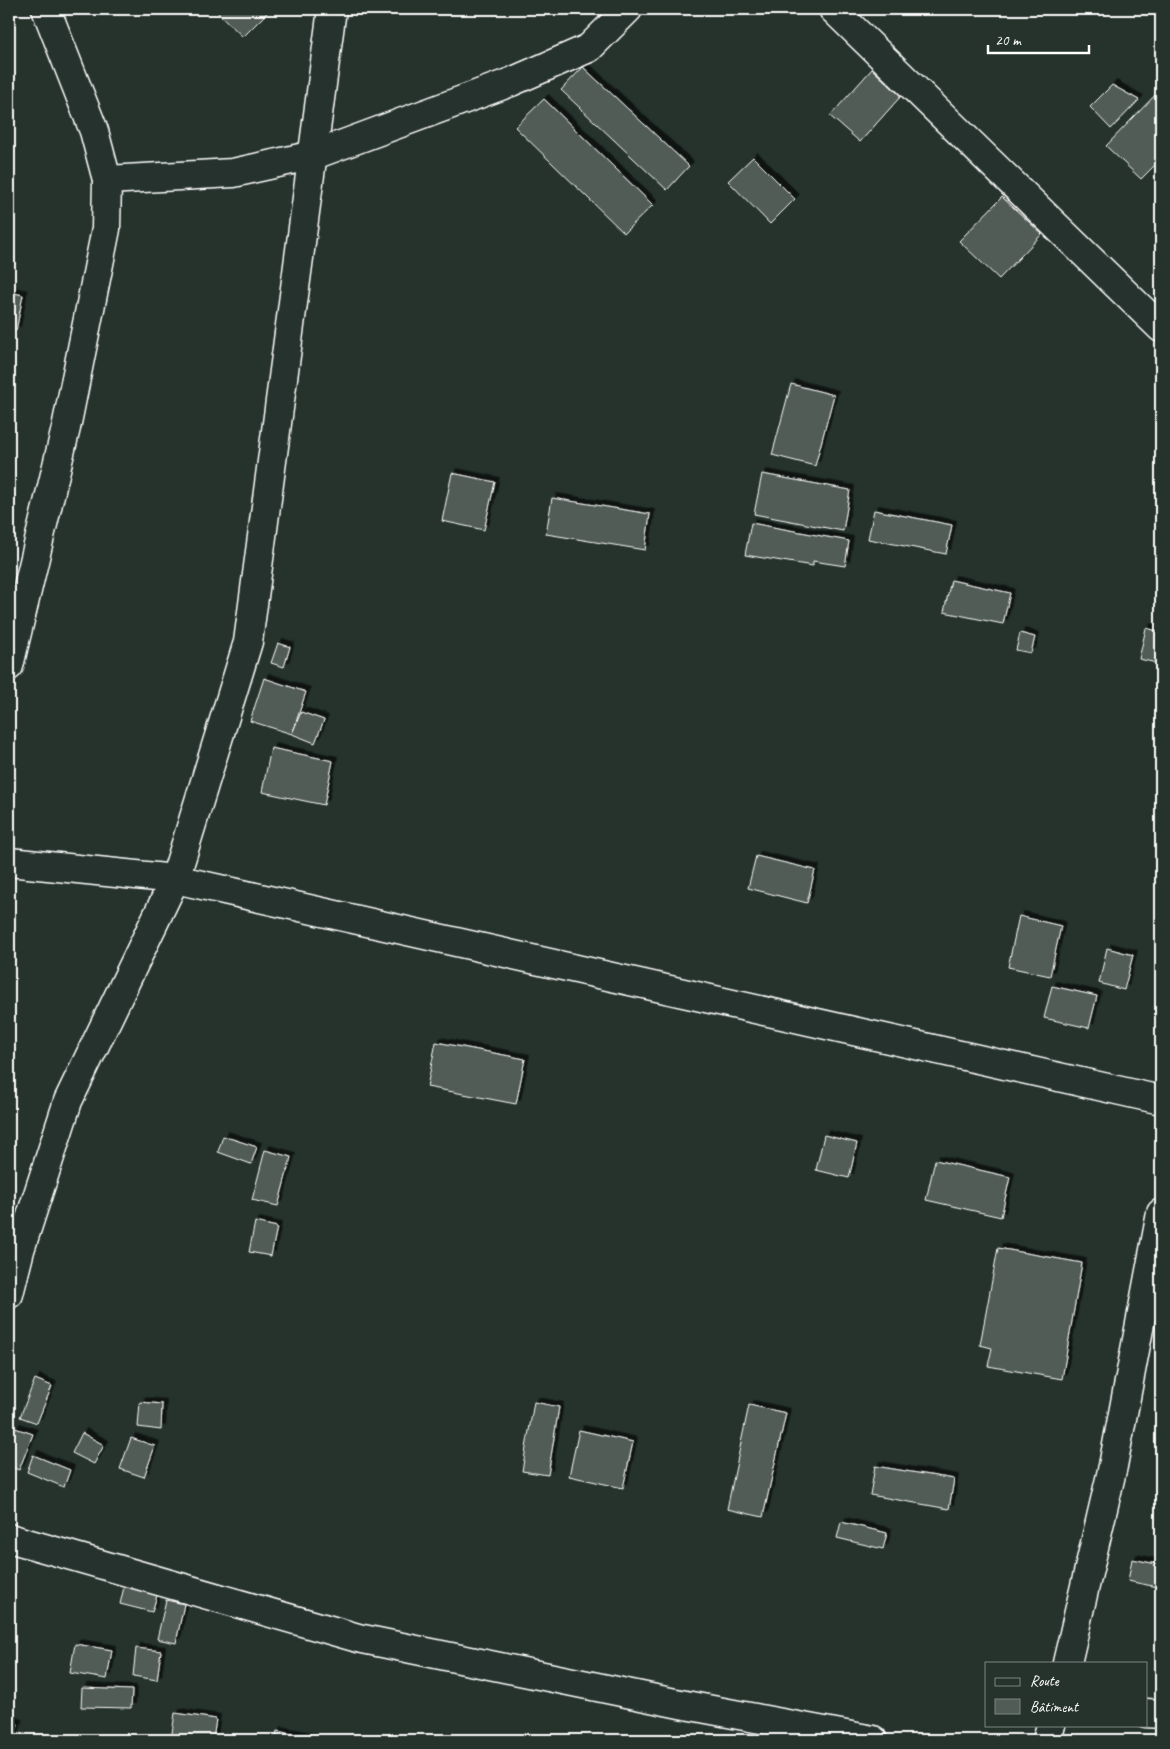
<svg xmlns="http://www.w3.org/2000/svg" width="1170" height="1749" viewBox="0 0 1170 1749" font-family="Caveat,sans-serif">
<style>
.building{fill:#515c57;stroke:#fff;filter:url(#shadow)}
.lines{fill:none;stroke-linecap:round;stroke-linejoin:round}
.minor-casing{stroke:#fff;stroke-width:31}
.minor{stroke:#26332d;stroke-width:28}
</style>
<defs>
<filter id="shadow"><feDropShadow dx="4.5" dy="-4.5" stdDeviation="0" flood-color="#0009"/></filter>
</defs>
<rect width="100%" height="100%" fill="#26332d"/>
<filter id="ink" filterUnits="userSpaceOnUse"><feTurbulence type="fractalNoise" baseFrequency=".02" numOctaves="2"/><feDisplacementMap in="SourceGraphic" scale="10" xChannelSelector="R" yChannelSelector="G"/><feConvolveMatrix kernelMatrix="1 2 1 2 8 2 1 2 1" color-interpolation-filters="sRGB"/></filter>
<g filter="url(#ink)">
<g class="building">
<polygon points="214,9 271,9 243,37"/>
<polygon points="583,67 689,166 667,190 561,90"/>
<polygon points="872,69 901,96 860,142 830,116"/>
<polygon points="1112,85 1139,100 1111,129 1090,107"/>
<polygon points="1161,89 1161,159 1141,179 1106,146"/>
<polygon points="544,99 653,205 624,233 515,127"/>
<polygon points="753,157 795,199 770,224 728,181"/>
<polygon points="1002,197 1042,234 999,279 959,241"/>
<polygon points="9,292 23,295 16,331 9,329"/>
<polygon points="791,384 834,395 815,466 772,455"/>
<polygon points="452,473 495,482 484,530 442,521"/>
<polygon points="762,474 850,490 843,531 754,514"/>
<polygon points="552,498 650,514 645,550 546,534"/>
<polygon points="874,510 952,525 946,554 868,539"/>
<polygon points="751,523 849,541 845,566 813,561 813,566 745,555"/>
<polygon points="951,580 1010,593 1003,624 944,612"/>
<polygon points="1146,628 1161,632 1161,664 1139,659"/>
<polygon points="1020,633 1035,637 1031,653 1016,650"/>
<polygon points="278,643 290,647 284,667 271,663"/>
<polygon points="264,678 306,692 292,734 250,721"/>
<polygon points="301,712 324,720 315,743 292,734"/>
<polygon points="271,748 333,761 324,805 262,792"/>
<polygon points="756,856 815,870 807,903 748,888"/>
<polygon points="1019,916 1061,926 1050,976 1008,967"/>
<polygon points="1107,948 1133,955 1124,990 1099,983"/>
<polygon points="1052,986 1097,996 1089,1028 1044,1018"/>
<polygon points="436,1042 525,1059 516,1104 427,1087"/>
<polygon points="824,1135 857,1143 849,1178 816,1170"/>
<polygon points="223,1136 257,1147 251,1164 218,1152"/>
<polygon points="265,1150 291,1157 278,1206 252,1200"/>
<polygon points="935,1160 1010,1177 1001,1217 926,1200"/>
<polygon points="255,1222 277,1227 271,1256 249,1252"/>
<polygon points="998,1248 1082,1263 1062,1379 988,1366 992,1348 980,1345"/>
<polygon points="1161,1255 1161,1314 1147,1310"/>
<polygon points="35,1379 52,1386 37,1423 20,1417"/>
<polygon points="140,1402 162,1404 161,1430 138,1427"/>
<polygon points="534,1402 559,1407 548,1475 522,1471"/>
<polygon points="749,1405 786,1413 763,1517 727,1509"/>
<polygon points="15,1428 33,1434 19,1470 9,1466 9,1444"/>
<polygon points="579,1430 633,1442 623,1488 569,1476"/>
<polygon points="82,1433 104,1445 94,1464 72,1453"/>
<polygon points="131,1438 155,1446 144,1477 120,1469"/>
<polygon points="33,1455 70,1470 64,1487 27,1472"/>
<polygon points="875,1466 954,1479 949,1509 870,1495"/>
<polygon points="841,1522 887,1533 883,1549 837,1538"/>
<polygon points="1132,1559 1161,1565 1161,1588 1128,1581"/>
<polygon points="125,1583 158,1592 152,1612 120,1604"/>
<polygon points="166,1600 184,1604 176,1643 157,1639"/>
<polygon points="75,1644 112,1650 107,1679 70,1673"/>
<polygon points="136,1648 161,1651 157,1680 133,1676"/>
<polygon points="82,1688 132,1690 131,1708 81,1707"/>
<polygon points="175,1713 216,1719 213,1740 171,1740"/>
<polygon points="9,1721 18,1724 13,1740 9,1740"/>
<polygon points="277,1731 321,1740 275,1740"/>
</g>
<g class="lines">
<defs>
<g id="minor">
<polyline points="833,9 1161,328"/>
<polyline points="107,180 233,173 314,155 511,82 589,48 628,9"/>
<polyline points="9,666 66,428 106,229 107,180 94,131 46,9"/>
<polyline points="9,862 175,879 1161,1100"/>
<polyline points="9,1294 20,1250 68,1101 175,879 248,642 332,9"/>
<polyline points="9,1538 358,1638 680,1704 873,1740"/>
<polyline points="1067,1663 1113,1466 1161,1213"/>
<polyline points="1146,1713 1161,1714"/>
<polyline points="1047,1740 1051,1725"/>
</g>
</defs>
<use href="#minor" class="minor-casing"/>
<use href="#minor" class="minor"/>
</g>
</g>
<rect width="1170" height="1749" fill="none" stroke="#26332d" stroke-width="30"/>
<rect x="15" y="15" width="1140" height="1719" fill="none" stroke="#fff" stroke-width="2" filter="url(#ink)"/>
<rect x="985" y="1662" width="162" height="65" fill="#26332d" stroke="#7d8581"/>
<rect x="995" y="1678" width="25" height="8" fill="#26332d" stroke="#7d8581"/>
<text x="1030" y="1686" font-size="15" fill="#ffffff">Route</text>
<rect x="995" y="1699" width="25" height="15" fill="#515c57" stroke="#7d8581"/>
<text x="1030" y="1712" font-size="15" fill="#ffffff">Bâtiment</text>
<path d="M988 45v8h101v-8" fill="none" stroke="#ffffff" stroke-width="2.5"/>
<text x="995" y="45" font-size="15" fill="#ffffff" stroke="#26332d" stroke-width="4" paint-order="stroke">20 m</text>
</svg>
